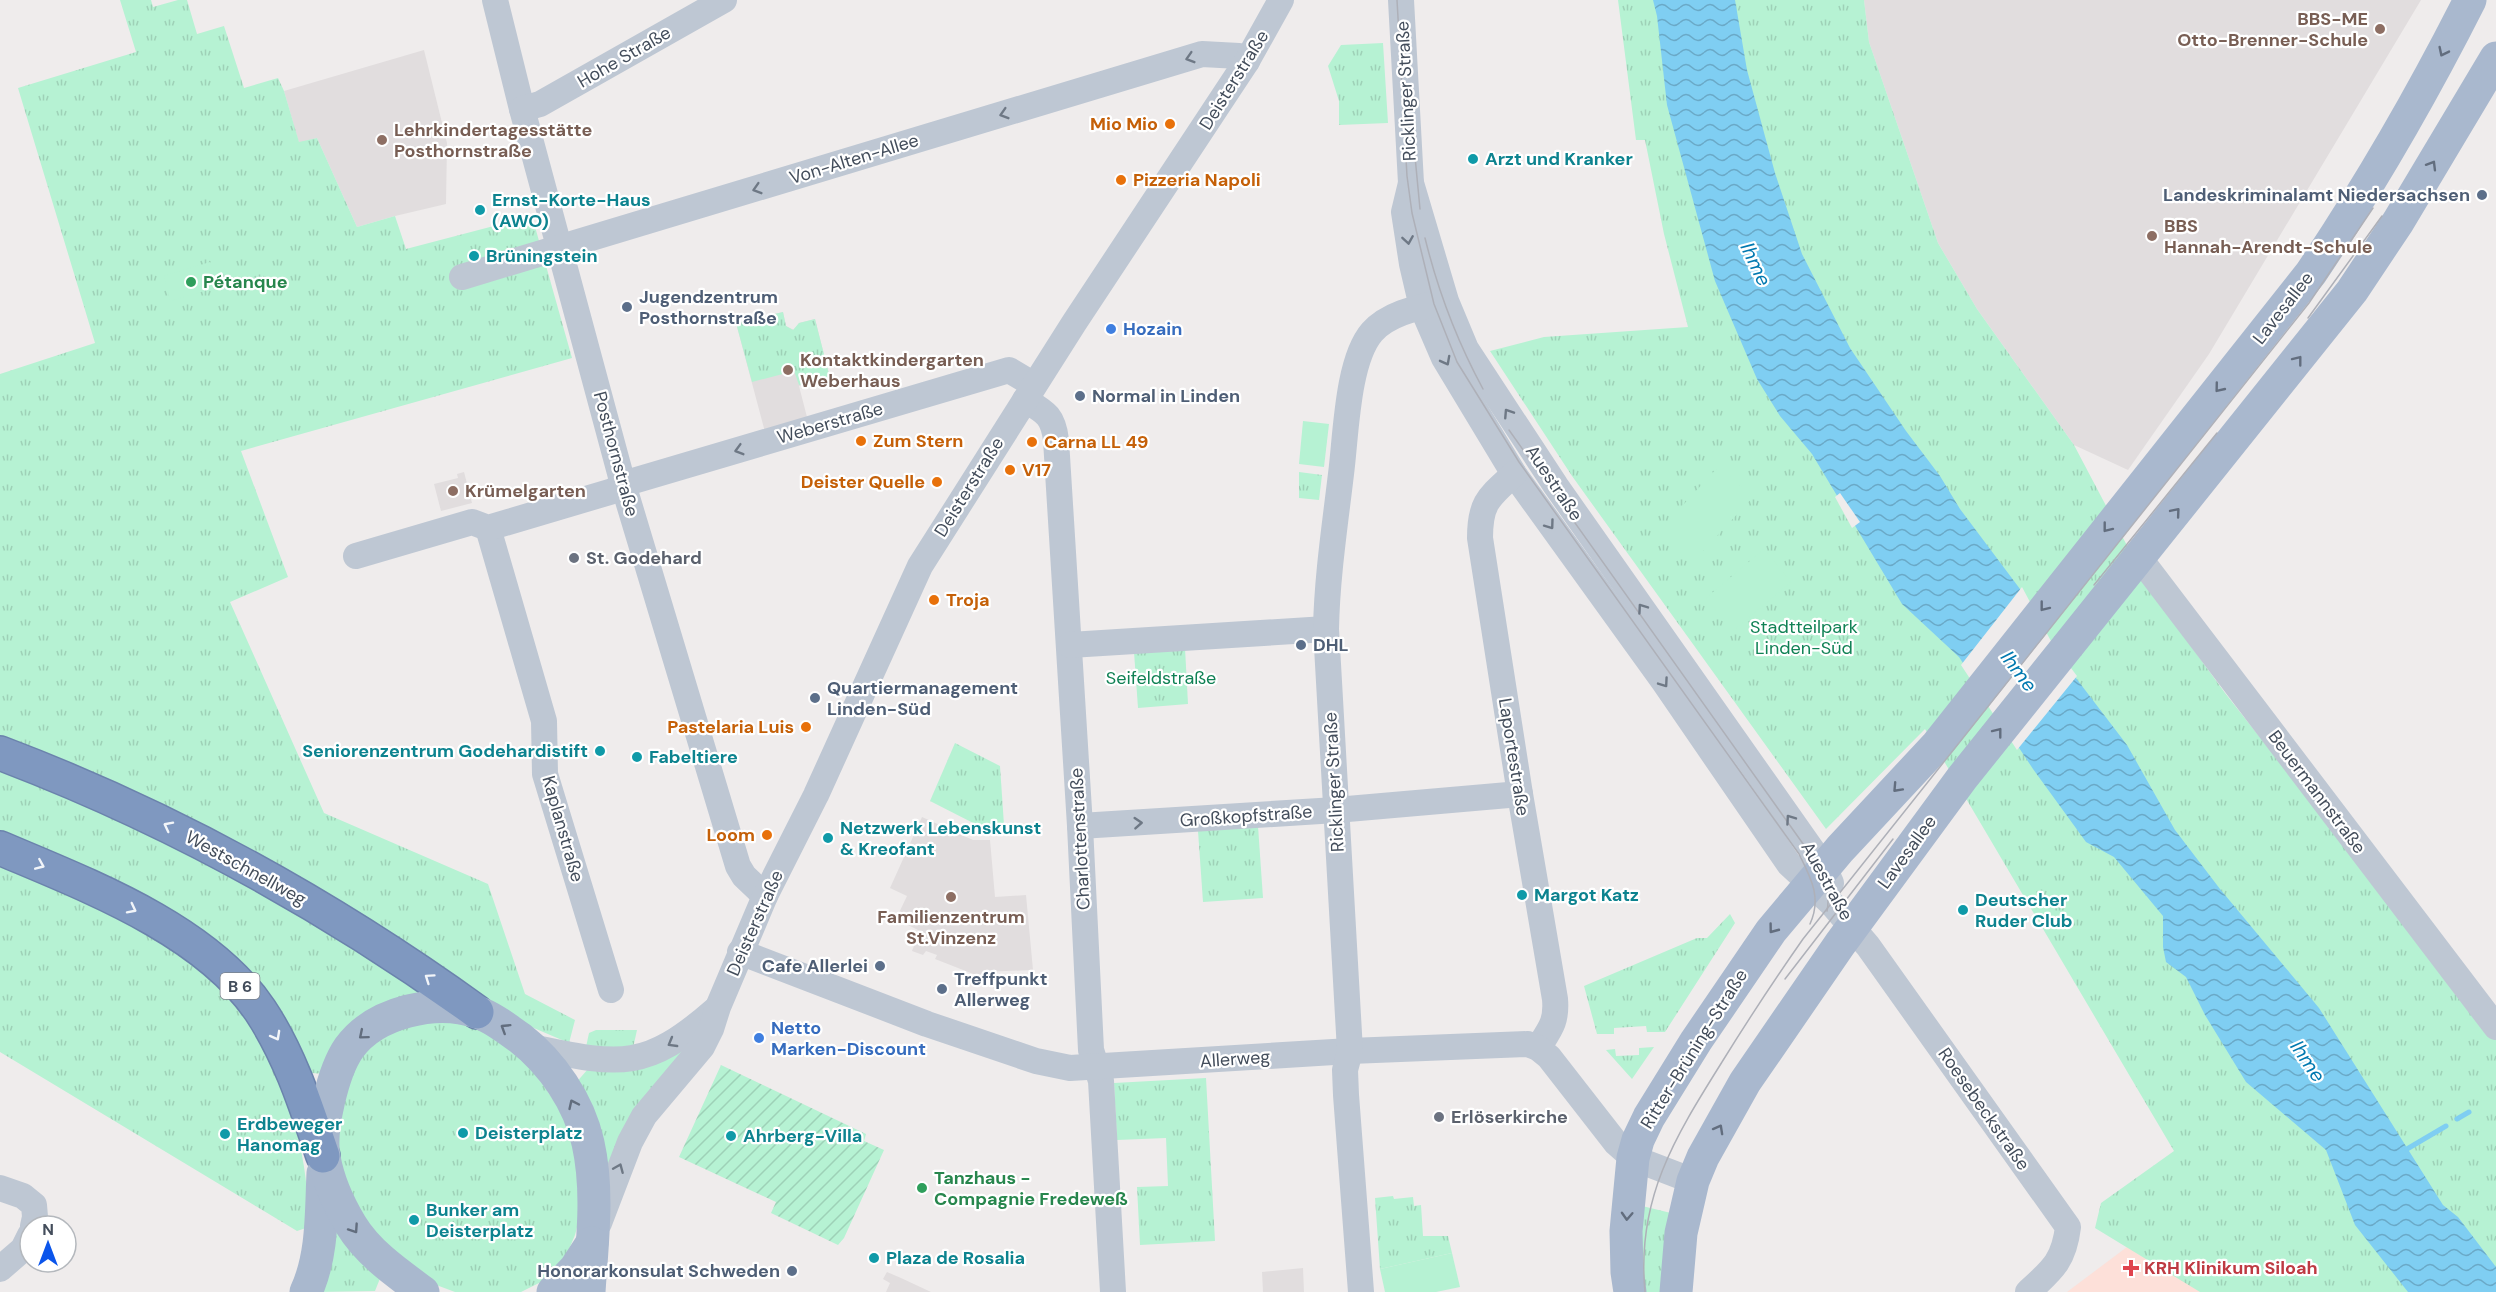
<svg xmlns="http://www.w3.org/2000/svg" width="2496" height="1292" viewBox="0 0 2496 1292" font-family="'DM Sans',sans-serif">
<style>
.education{fill:#e1ddde}
.medical{fill:#fde0d9}
.grass{fill:url(#grass-tufts)}
.garden{fill:url(#garden-furrows)}
.pitch{fill:#b6f2d3}
.water{fill:url(#water-waves)}
.pier{fill:#efecec}
.lines{fill:none;stroke-linecap:round;stroke-linejoin:round}
.stream{stroke:#7fcef2;stroke-width:5}
.highway-casing{stroke:#6b83ac;stroke-width:36}
.minor{stroke:#bec7d3;stroke-width:26}
.major{stroke:#a9b8ce;stroke-width:33}
.highway{stroke:#7f98c0;stroke-width:33}
.tram{stroke:#aeb0b8;stroke-width:1.5}
.oneway{stroke:#626d7e}
.oneway2{stroke:#6e7885}
.oneway3{stroke:#f2f5f9}
.education-dot{fill:#8d6e63;stroke:#fff;stroke-width:2}
.food-dot{fill:#e8710a;stroke:#fff;stroke-width:2}
.culture-dot{fill:#0f9aa8;stroke:#fff;stroke-width:2}
.service-dot{fill:#5c6f8a;stroke:#fff;stroke-width:2}
.leisure-dot{fill:#2e9e5b;stroke:#fff;stroke-width:2}
.shop-dot{fill:#3f7fe0;stroke:#fff;stroke-width:2}
.worship-dot{fill:#6b7280;stroke:#fff;stroke-width:2}
.health-dot{fill:#e0444e;stroke:#fff;stroke-width:2}
.labels{text-anchor:middle;stroke-width:4.5;stroke-linejoin:round;paint-order:stroke}
.shield{fill:#fff;stroke:#7b828c;stroke-width:1.5}
.shield-label{font-size:16px;font-weight:bold;fill:#434d5b}
.education-label{font-size:18px;font-weight:bold;fill:#785e54;stroke:#fff;text-anchor:start}
.street-label{font-size:18px;fill:#434d5b;stroke:#fff}
.food-label{font-size:18px;font-weight:bold;fill:#c56008;stroke:#fff;text-anchor:start}
.culture-label{font-size:18px;font-weight:bold;fill:#0d838f;stroke:#fff;text-anchor:start}
.service-label{font-size:18px;font-weight:bold;fill:#4e5e75;stroke:#fff;text-anchor:start}
.leisure-label{font-size:18px;font-weight:bold;fill:#27864d;stroke:#fff;text-anchor:start}
.shop-label{font-size:18px;font-weight:bold;fill:#366cbe;stroke:#fff;text-anchor:start}
.worship-label{font-size:18px;font-weight:bold;fill:#5b616d;stroke:#fff;text-anchor:start}
.park-label{font-size:18px;fill:#0f8154;stroke:#fff}
.health-label{font-size:18px;font-weight:bold;fill:#be3a42;stroke:#fff;text-anchor:start}
.water-label{font-size:20px;font-style:italic;fill:#0179b0;stroke:#fff}
</style>
<defs>
<pattern id="grass-tufts" width="24" height="20" patternUnits="userSpaceOnUse" patternTransform="scale(1.5)"><rect width="24" height="20" fill="#b6f2d3"/><path d="M3 7l-1-3M5 7V3M7 7l1-3M15 17l-1-3M17 17v-4M19 17l1-3" fill="none" stroke="#9ed1b7"/></pattern>
<pattern id="garden-furrows" width="10" height="10" patternUnits="userSpaceOnUse" patternTransform="scale(1.5)"><rect width="10" height="10" fill="#b6f2d3"/><path d="M-1 1l2-2M0 10L10 0M9 11l2-2" fill="none" stroke="#9ed1b7"/></pattern>
<pattern id="water-waves" width="16" height="10" patternUnits="userSpaceOnUse" patternTransform="scale(1.5)"><rect width="16" height="10" fill="#7fcef2"/><path d="M0 5q4-4 8 0t8 0" fill="none" stroke="#6aa9c7"/></pattern>
</defs>
<rect width="100%" height="100%" fill="#efecec"/>
<g class="education">
<polygon points="1864,0 2421,0 2209,354 2128,470 2074,445 1977,309 1938,243 1869,42"/>
<polygon points="424,50 447,143 446,204 395,216 357,227 317,138 299,143 284,91"/>
<polygon points="783,312 786,326 794,330 799,323 815,319 831,382 806,388 804,384 799,386 808,421 765,432 736,323"/>
<polygon points="464,472 472,503 441,511 434,484 458,478 457,474"/>
<polygon points="922,817 973,840 990,840 995,897 1026,895 1033,970 982,972 981,977 935,959 937,955 926,951 923,955 912,951 920,931 896,919 907,896 890,888"/>
<polygon points="1303,1268 1304,1292 1263,1292 1262,1272"/>
<polygon points="887,1272 901,1278 931,1292 886,1292 890,1283 883,1279"/>
</g>
<polygon class="medical" points="2127,1247 2176,1275 2200,1292 2067,1292"/>
<g class="grass">
<polygon points="120,0 151,0 153,7 178,0 187,0 197,34 224,26 244,88 278,78 284,91 299,142 317,138 357,227 395,216 406,249 532,216 572,358 241,451 288,577 230,602 324,813 488,884 525,994 575,1020 569,1043 522,1023 462,988 373,921 0,739 0,374 95,343 18,88 136,52"/>
<polygon points="1618,0 1864,0 1869,42 1938,243 1977,309 2074,445 2151,591 2225,693 2496,1037 2496,1292 2200,1292 2095,1228 2101,1203 2174,1151 1925,729 1826,829 1572,476 1490,351 1544,337 1688,327 1664,234 1645,140 1636,140"/>
<polygon points="1383,43 1388,123 1339,125 1339,101 1328,66 1341,45"/>
<polygon points="783,312 786,326 793,330 799,323 815,319 831,382 806,388 804,384 799,385 794,371 752,382 736,323"/>
<polygon points="1299,472 1322,475 1319,500 1299,498"/>
<polygon points="1185,648 1188,704 1138,708 1134,652"/>
<polygon points="955,743 1000,766 1004,825 981,827 930,801"/>
<polygon points="0,765 147,825 437,997 324,1074 312,1073 287,1024 261,985 235,958 99,874 0,831"/>
<polygon points="1258,826 1263,898 1203,902 1198,831"/>
<path d="M0,861C85,900 173,937 239,1006C248,1015 253,1030 260,1041C293,1101 308,1158 309,1227L297,1231L0,1052Z"/>
<polygon points="1730,914 1735,923 1665,1032 1647,1032 1646,1026 1614,1028 1614,1034 1597,1034 1584,986 1697,938 1707,938"/>
<polygon points="423,1018 479,1026 520,1051 574,1130 580,1216 575,1235 567,1254 543,1281 521,1292 455,1292 423,1280 364,1227 342,1175 336,1129 351,1063 399,1023"/>
<polygon points="596,1030 637,1030 633,1048 586,1047 589,1033"/>
<polygon points="689,1043 607,1171 574,1085 588,1069"/>
<polygon points="1654,1047 1632,1079 1606,1050 1615,1049 1616,1056 1639,1055 1639,1048"/>
<polygon points="1206,1078 1215,1241 1140,1245 1137,1187 1168,1186 1166,1138 1117,1140 1114,1083"/>
<polygon points="1393,1196 1394,1199 1413,1197 1414,1206 1421,1205 1423,1236 1448,1236 1452,1253 1380,1269 1375,1198"/>
<polygon points="1638,1205 1671,1213 1664,1292 1638,1292"/>
<polygon points="330,1219 381,1276 375,1291 317,1292"/>
</g>
<polygon class="garden" points="721,1065 866,1134 864,1141 884,1150 844,1238 838,1245 771,1213 776,1202 679,1157"/>
<g class="pitch">
<polygon points="210,262 218,287 170,301 164,276"/>
<polygon points="1303,421 1329,424 1324,467 1299,464"/>
<polygon points="1719,466 1753,497 1692,563 1658,532"/>
<polygon points="1764,549 1791,582 1733,631 1706,598"/>
<polygon points="1452,1253 1460,1287 1436,1292 1385,1292 1380,1269"/>
</g>
<polygon class="water" points="1653,0 1735,0 1747,70 1775,173 1802,254 1850,348 1906,431 1940,476 1960,509 2020,589 2050,644 2127,745 2175,830 2220,889 2319,1008 2443,1205 2458,1217 2496,1267 2496,1292 2408,1292 2355,1225 2326,1150 2246,1082 2205,1015 2186,977 2166,962 2163,947 2163,916 2114,857 2086,842 2033,769 1959,657 1902,604 1812,454 1780,416 1757,379 1715,281 1667,105 1657,16"/>
<g class="pier">
<polygon points="1840,493 1860,522 1852,528 1835,497"/>
<polygon points="2022,587 2052,643 2077,676 2017,750 1961,665"/>
</g>
<g class="lines">
<g class="stream">
<polyline points="2457,1119 2469,1112"/>
<polyline points="2407,1149 2446,1126"/>
</g>
<defs>
<g id="highway">
<path d="M0,753C169,817 330,906 477,1012"/>
<path d="M0,848C87,885 205,929 260,1010C290,1055 306,1106 323,1156"/>
</g>
</defs>
<use href="#highway" class="highway-casing"/>
<g class="minor">
<polyline points="495,0 522,109 623,484 738,866 744,876 765,896"/>
<polyline points="1401,0 1411,183 1446,301 1466,349 1556,486 1824,867 1831,883"/>
<polyline points="522,109 540,104 724,0"/>
<path d="M1411,183L1404,212L1412,264L1422,307L1444,358L1514,474L1664,682L1789,864L1832,904L1868,946L2068,1227C2064,1261 2052,1270 2028,1292"/>
<polyline points="462,277 1202,54 1239,56 1247,61"/>
<path d="M1025,400C1045,412 1053,415 1056,440L1080,826L1091,1050L1101,1081L1113,1292"/>
<path d="M1514,474C1489,497 1480,502 1480,538L1520,794L1555,999C1557,1022 1550,1029 1538,1048"/>
<polyline points="488,528 544,721 545,774 611,990"/>
<polyline points="356,556 472,522 488,528 613,491 623,484 1009,370 1034,385"/>
<polyline points="2138,556 2496,1027"/>
<polyline points="1070,645 1326,629"/>
<polyline points="1080,826 1336,810 1520,794"/>
<polyline points="740,952 927,1024 1036,1061 1070,1068 1350,1051 1528,1044 1538,1048 1549,1057 1616,1143 1633,1158 1693,1181"/>
<path d="M531,1047C620,1065 644,1072 715,1010"/>
<polyline points="0,1188 23,1196 34,1205 35,1217 33,1226"/>
<polyline points="599,1223 630,1142 644,1116 702,1047 711,1029 718,1007 765,896 816,795 920,566 1074,323 1247,61 1281,0"/>
<polyline points="0,1269 23,1249 30,1235"/>
<path d="M1361,1292L1346,1095L1345,1070L1350,1051L1326,629C1327,577 1335,525 1341,474C1346,436 1347,361 1372,332C1388,314 1416,308 1438,303"/>
</g>
<g class="major">
<path d="M306,1292C323,1255 321,1213 323,1173"/>
<path d="M423,1292C397,1273 368,1253 351,1225C339,1205 328,1180 324,1157C319,1130 333,1071 349,1048C375,1012 436,998 477,1012C492,1017 507,1029 520,1038C552,1063 579,1102 588,1143C599,1192 592,1243 589,1292"/>
<polyline points="553,1292 575,1269 592,1243"/>
<path d="M1630,1292L1627,1272L1626,1231L1633,1158L1638,1140L1649,1117L1696,1041L1771,931L1840,849L1937,745L2311,273C2370,185 2422,95 2470,0"/>
<polyline points="1676,1292 1681,1233 1693,1181 1703,1157 1745,1082 1840,944 1962,778 2352,291 2398,222 2496,58"/>
</g>
<use href="#highway" class="highway"/>
<g class="tram">
<path d="M1397,0L1407,176L1412,213L1434,304L1457,362L1519,462L1799,854C1811,878 1822,898 1810,924"/>
<polyline points="1412,125 1420,209"/>
<path d="M1425,238C1438,291 1457,341 1483,389"/>
<polyline points="2308,318 2382,216"/>
<path d="M1509,430L1806,848C1818,866 1832,887 1827,911"/>
<polyline points="2094,585 2217,433"/>
<polyline points="1785,979 1893,839"/>
<path d="M1645,1292C1636,1199 1675,1137 1722,1062C1748,1020 1775,979 1803,939L2309,303L2373,208"/>
</g>
</g>
<defs><path id="oneway-chevron" d="M-2-3.5L2.5 0L-2 3.5" fill="none" stroke-width="1.6" stroke-linecap="round" stroke-linejoin="round" transform="scale(1.5)"/></defs>
<g class="oneway">
<use href="#oneway-chevron" transform="translate(2443 52) rotate(116)"/>
<use href="#oneway-chevron" transform="translate(2432 165) rotate(-59)"/>
<use href="#oneway-chevron" transform="translate(2298 360) rotate(-52)"/>
<use href="#oneway-chevron" transform="translate(2219 388) rotate(129)"/>
<use href="#oneway-chevron" transform="translate(2176 512) rotate(-50)"/>
<use href="#oneway-chevron" transform="translate(2107 528) rotate(128)"/>
<use href="#oneway-chevron" transform="translate(2044 607) rotate(128)"/>
<use href="#oneway-chevron" transform="translate(1998 732) rotate(-52)"/>
<use href="#oneway-chevron" transform="translate(1897 788) rotate(133)"/>
<use href="#oneway-chevron" transform="translate(1773 929) rotate(127)"/>
<use href="#oneway-chevron" transform="translate(505 1028) rotate(-148)"/>
<use href="#oneway-chevron" transform="translate(363 1035) rotate(140)"/>
<use href="#oneway-chevron" transform="translate(573 1104) rotate(-115)"/>
<use href="#oneway-chevron" transform="translate(1719 1129) rotate(-61)"/>
<use href="#oneway-chevron" transform="translate(1627 1216) rotate(93)"/>
<use href="#oneway-chevron" transform="translate(354 1229) rotate(56)"/>
</g>
<g class="oneway2">
<use href="#oneway-chevron" transform="translate(1190 58) rotate(163)"/>
<use href="#oneway-chevron" transform="translate(1004 114) rotate(163)"/>
<use href="#oneway-chevron" transform="translate(757 189) rotate(163)"/>
<use href="#oneway-chevron" transform="translate(1408 240) rotate(81)"/>
<use href="#oneway-chevron" transform="translate(1446 361) rotate(62)"/>
<use href="#oneway-chevron" transform="translate(1508 413) rotate(-123)"/>
<use href="#oneway-chevron" transform="translate(739 450) rotate(164)"/>
<use href="#oneway-chevron" transform="translate(1550 525) rotate(54)"/>
<use href="#oneway-chevron" transform="translate(1642 608) rotate(-125)"/>
<use href="#oneway-chevron" transform="translate(1664 683) rotate(55)"/>
<use href="#oneway-chevron" transform="translate(1790 819) rotate(-125)"/>
<use href="#oneway-chevron" transform="translate(1138 823) rotate(-4)"/>
<use href="#oneway-chevron" transform="translate(672 1043) rotate(150)"/>
<use href="#oneway-chevron" transform="translate(619 1168) rotate(-67)"/>
</g>
<g class="oneway3">
<use href="#oneway-chevron" transform="translate(168 826) rotate(-153)"/>
<use href="#oneway-chevron" transform="translate(40 865) rotate(23)"/>
<use href="#oneway-chevron" transform="translate(132 909) rotate(27)"/>
<use href="#oneway-chevron" transform="translate(429 978) rotate(-145)"/>
<use href="#oneway-chevron" transform="translate(276 1036) rotate(61)"/>
</g>
<g class="education-dot">
<circle cx="2380" cy="29" r="6"/>
<circle cx="382" cy="140" r="6"/>
<circle cx="2152" cy="236" r="6"/>
<circle cx="788" cy="370" r="6"/>
<circle cx="453" cy="491" r="6"/>
<circle cx="951" cy="897" r="6"/>
</g>
<g class="food-dot">
<circle cx="1170" cy="124" r="6"/>
<circle cx="1121" cy="180" r="6"/>
<circle cx="861" cy="441" r="6"/>
<circle cx="1032" cy="442" r="6"/>
<circle cx="1010" cy="470" r="6"/>
<circle cx="937" cy="482" r="6"/>
<circle cx="934" cy="600" r="6"/>
<circle cx="806" cy="727" r="6"/>
<circle cx="767" cy="835" r="6"/>
</g>
<g class="culture-dot">
<circle cx="1473" cy="159" r="6"/>
<circle cx="480" cy="210" r="6"/>
<circle cx="474" cy="256" r="6"/>
<circle cx="600" cy="751" r="6"/>
<circle cx="637" cy="757" r="6"/>
<circle cx="828" cy="838" r="6"/>
<circle cx="1522" cy="895" r="6"/>
<circle cx="1963" cy="910" r="6"/>
<circle cx="463" cy="1133" r="6"/>
<circle cx="225" cy="1134" r="6"/>
<circle cx="731" cy="1136" r="6"/>
<circle cx="414" cy="1220" r="6"/>
<circle cx="874" cy="1258" r="6"/>
</g>
<g class="service-dot">
<circle cx="2482" cy="195" r="6"/>
<circle cx="627" cy="307" r="6"/>
<circle cx="1080" cy="396" r="6"/>
<circle cx="1301" cy="645" r="6"/>
<circle cx="815" cy="698" r="6"/>
<circle cx="880" cy="966" r="6"/>
<circle cx="942" cy="989" r="6"/>
<circle cx="792" cy="1271" r="6"/>
</g>
<g class="leisure-dot">
<circle cx="191" cy="282" r="6"/>
<circle cx="922" cy="1188" r="6"/>
</g>
<g class="shop-dot">
<circle cx="1111" cy="329" r="6"/>
<circle cx="759" cy="1038" r="6"/>
</g>
<g class="worship-dot">
<circle cx="574" cy="558" r="6"/>
<circle cx="1439" cy="1117" r="6"/>
</g>
<path class="health-dot" d="M2128 1259h6v6h6v6h-6v6h-6v-6h-6v-6h6z"/>
<g class="labels">
<rect class="shield" x="220.5" y="973" width="39" height="26" rx="4.5"/>
<g class="shield-label">
<text x="240" y="992">B 6</text>
</g>
<g class="education-label">
<text x="2368" y="25" text-anchor="end">BBS-ME<tspan x="2368" dy="21">Otto-Brenner-Schule</tspan></text>
<text x="394" y="136">Lehrkindertagesstätte<tspan x="394" dy="21">Posthornstraße</tspan></text>
<text x="2164" y="232">BBS<tspan x="2164" dy="21">Hannah-Arendt-Schule</tspan></text>
<text x="800" y="366">Kontaktkindergarten<tspan x="800" dy="21">Weberhaus</tspan></text>
<text x="465" y="497">Krümelgarten</text>
<text x="951" y="923" text-anchor="middle">Familienzentrum<tspan x="951" dy="21">St.Vinzenz</tspan></text>
</g>
<g class="street-label">
<text transform="translate(624 57) rotate(-30)" y="6">Hohe Straße</text>
<text transform="translate(1234 80) rotate(-58)" y="6">Deisterstraße</text>
<text transform="translate(1406 91) rotate(-93)" y="6">Ricklinger Straße</text>
<text transform="translate(854 159) rotate(-17)" y="6">Von-Alten-Allee</text>
<text transform="translate(2283 308) rotate(-52)" y="6">Lavesallee</text>
<text transform="translate(830 423) rotate(-16)" y="6">Weberstraße</text>
<text transform="translate(616 454) rotate(75)" y="6">Posthornstraße</text>
<text transform="translate(1554 483) rotate(56)" y="6">Auestraße</text>
<text transform="translate(969 487) rotate(-58)" y="6">Deisterstraße</text>
<text transform="translate(1514 757) rotate(81)" y="6">Laportestraße</text>
<text transform="translate(1334 782) rotate(-93)" y="6">Ricklinger Straße</text>
<text transform="translate(2317 792) rotate(53)" y="6">Beuermannstraße</text>
<text transform="translate(1246 816) rotate(-4)" y="6">Großkopfstraße</text>
<text transform="translate(563 829) rotate(74)" y="6">Kaplanstraße</text>
<text transform="translate(1080 839) rotate(-93)" y="6">Charlottenstraße</text>
<text transform="translate(1907 852) rotate(-54)" y="6">Lavesallee</text>
<text transform="translate(246 868) rotate(29)" y="6">Westschnellweg</text>
<text transform="translate(1827 881) rotate(61)" y="6">Auestraße</text>
<text transform="translate(755 923) rotate(-66)" y="6">Deisterstraße</text>
<text transform="translate(1694 1049) rotate(-58)" y="6">Ritter-Brüning-Straße</text>
<text transform="translate(1235 1059) rotate(-4)" y="6">Allerweg</text>
<text transform="translate(1984 1109) rotate(55)" y="6">Roesebeckstraße</text>
</g>
<g class="food-label">
<text x="1158" y="130" text-anchor="end">Mio Mio</text>
<text x="1133" y="186">Pizzeria Napoli</text>
<text x="873" y="447">Zum Stern</text>
<text x="1044" y="448">Carna LL 49</text>
<text x="1022" y="476">V17</text>
<text x="925" y="488" text-anchor="end">Deister Quelle</text>
<text x="946" y="606">Troja</text>
<text x="794" y="733" text-anchor="end">Pastelaria Luis</text>
<text x="755" y="841" text-anchor="end">Loom</text>
</g>
<g class="culture-label">
<text x="1485" y="165">Arzt und Kranker</text>
<text x="492" y="206">Ernst-Korte-Haus<tspan x="492" dy="21">(AWO)</tspan></text>
<text x="486" y="262">Brüningstein</text>
<text x="588" y="757" text-anchor="end">Seniorenzentrum Godehardistift</text>
<text x="649" y="763">Fabeltiere</text>
<text x="840" y="834">Netzwerk Lebenskunst<tspan x="840" dy="21">&amp; Kreofant</tspan></text>
<text x="1534" y="901">Margot Katz</text>
<text x="1975" y="906">Deutscher<tspan x="1975" dy="21">Ruder Club</tspan></text>
<text x="237" y="1130">Erdbeweger<tspan x="237" dy="21">Hanomag</tspan></text>
<text x="475" y="1139">Deisterplatz</text>
<text x="743" y="1142">Ahrberg-Villa</text>
<text x="426" y="1216">Bunker am<tspan x="426" dy="21">Deisterplatz</tspan></text>
<text x="886" y="1264">Plaza de Rosalia</text>
</g>
<g class="service-label">
<text x="2470" y="201" text-anchor="end">Landeskriminalamt Niedersachsen</text>
<text x="639" y="303">Jugendzentrum<tspan x="639" dy="21">Posthornstraße</tspan></text>
<text x="1092" y="402">Normal in Linden</text>
<text x="1313" y="651">DHL</text>
<text x="827" y="694">Quartiermanagement<tspan x="827" dy="21">Linden-Süd</tspan></text>
<text x="868" y="972" text-anchor="end">Cafe Allerlei</text>
<text x="954" y="985">Treffpunkt<tspan x="954" dy="21">Allerweg</tspan></text>
<text x="780" y="1277" text-anchor="end">Honorarkonsulat Schweden</text>
</g>
<g class="leisure-label">
<text x="203" y="288">Pétanque</text>
<text x="934" y="1184">Tanzhaus -<tspan x="934" dy="21">Compagnie Fredeweß</tspan></text>
</g>
<g class="shop-label">
<text x="1123" y="335">Hozain</text>
<text x="771" y="1034">Netto<tspan x="771" dy="21">Marken-Discount</tspan></text>
</g>
<g class="worship-label">
<text x="586" y="564">St. Godehard</text>
<text x="1451" y="1123">Erlöserkirche</text>
</g>
<g class="park-label">
<text x="1804" y="633">Stadtteilpark<tspan x="1804" dy="21">Linden-Süd</tspan></text>
<text x="1161" y="684">Seifeldstraße</text>
</g>
<g class="health-label">
<text x="2144" y="1274">KRH Klinikum Siloah</text>
</g>
<g class="water-label">
<text transform="translate(1756 264) rotate(65)" y="7">Ihme</text>
<text transform="translate(2019 671) rotate(53)" y="7">Ihme</text>
<text transform="translate(2308 1061) rotate(56)" y="7">Ihme</text>
</g>
</g>
<g transform="translate(48 1244)"><circle r="28" fill="#ffffff" stroke="#b4b8bd" stroke-width="1.5"/>
<path d="M0-4.5L10 22L0 15L-10 22Z" fill="#0b55eb"/>
<text y="-9" font-size="16" font-weight="bold" text-anchor="middle" fill="#434d5b">N</text>
</g>
</svg>
